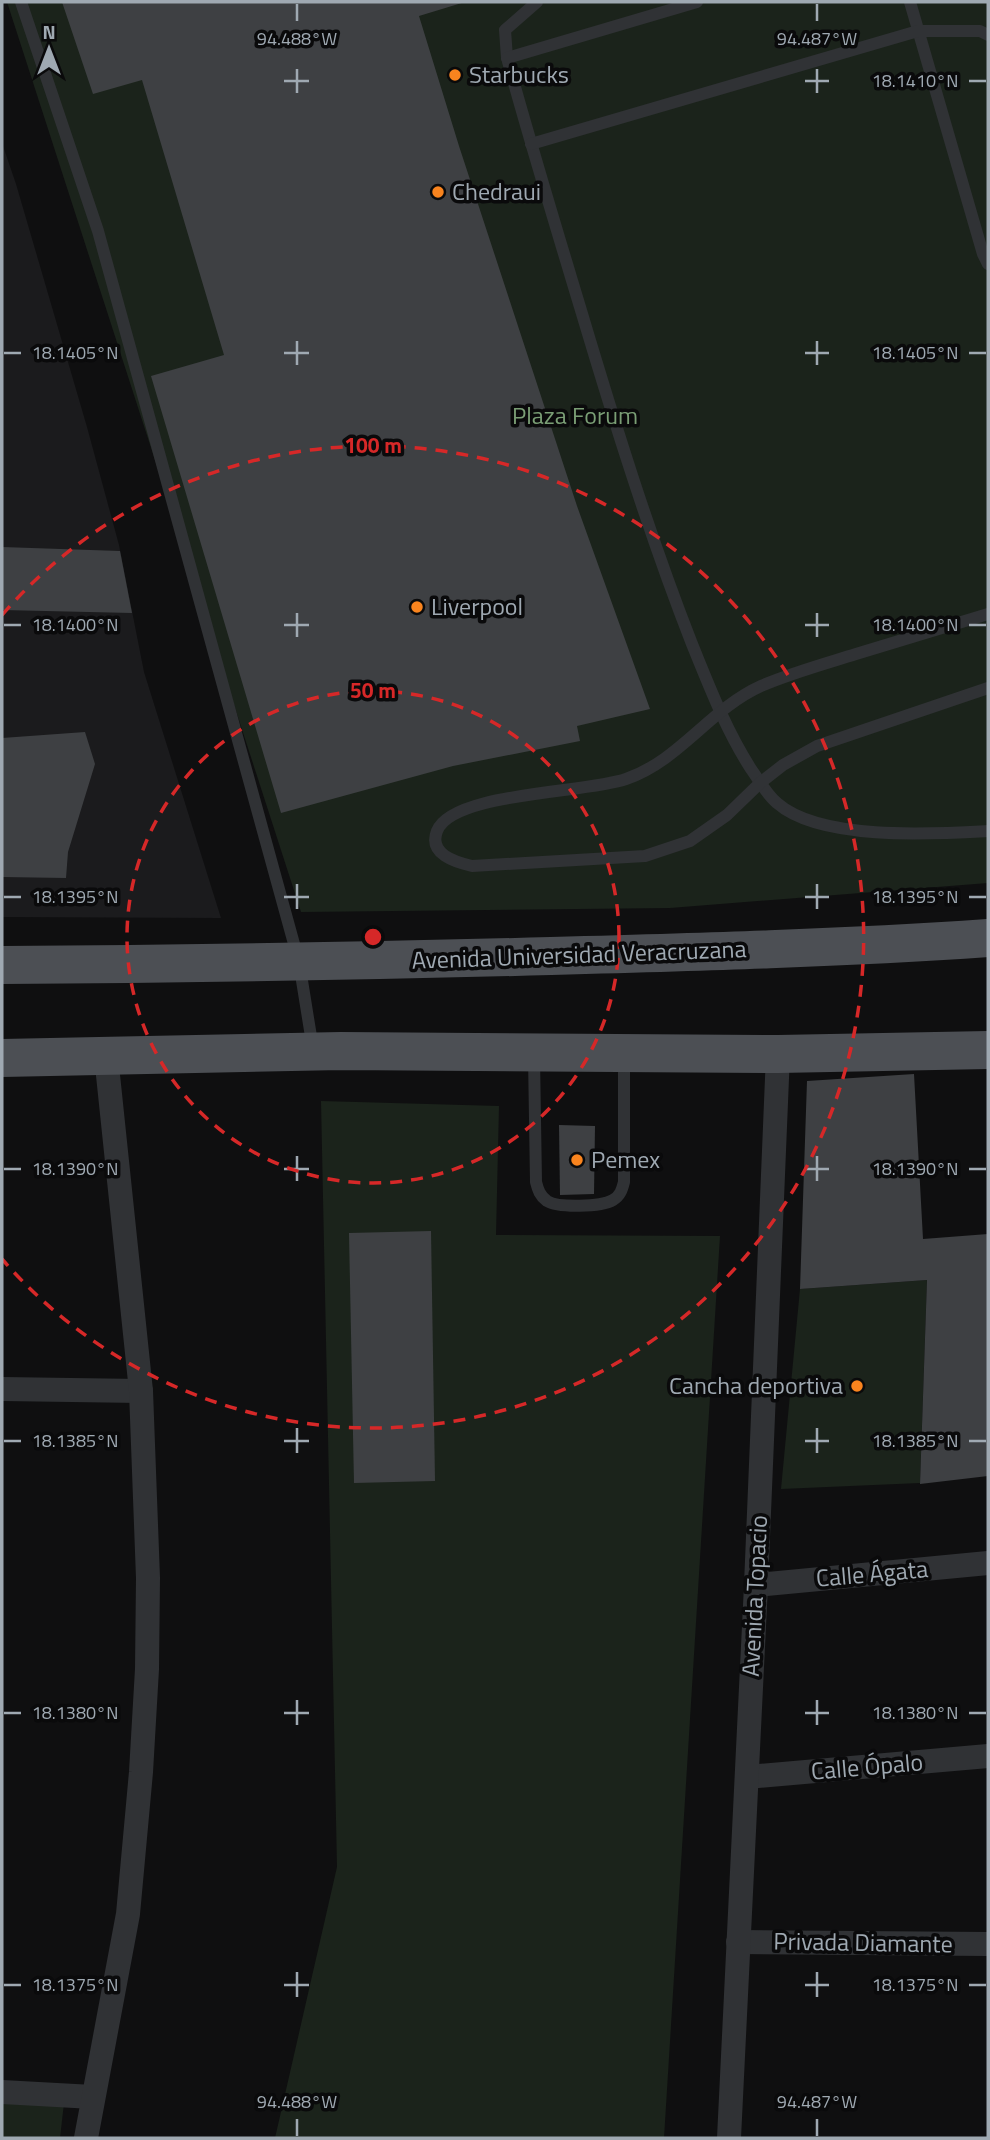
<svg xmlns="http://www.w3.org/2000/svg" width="990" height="2140" viewBox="0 0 990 2140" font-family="'Titillium Web',sans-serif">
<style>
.built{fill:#1b1b1d}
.green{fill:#1b231b}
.building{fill:#3e4043}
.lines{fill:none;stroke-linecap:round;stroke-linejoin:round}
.service{stroke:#303235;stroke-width:12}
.minor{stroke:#303235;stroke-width:24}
.primary{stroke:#4c4f54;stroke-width:38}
.ticks{fill:none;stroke:#9fa9b2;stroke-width:2.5}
.ring{fill:none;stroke:#d62828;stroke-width:3.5;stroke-dasharray:12 9}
.poi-dot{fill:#f9841e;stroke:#0a0a0b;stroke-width:2.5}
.labels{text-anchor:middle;stroke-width:7;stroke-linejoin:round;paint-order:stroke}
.poi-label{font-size:24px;fill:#9fa9b2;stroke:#0a0a0b;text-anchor:start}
.park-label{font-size:24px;fill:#7a9e75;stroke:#0a0a0b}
.street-label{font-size:24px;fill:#9fa9b2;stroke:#0a0a0b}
.ticks-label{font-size:18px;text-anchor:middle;fill:#9fa9b2;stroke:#0a0a0b;stroke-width:7;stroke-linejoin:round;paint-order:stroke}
.centre{fill:#d62828;stroke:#0a0a0b;stroke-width:3.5}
.ring-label{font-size:21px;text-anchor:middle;font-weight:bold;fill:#d62828;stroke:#0a0a0b;stroke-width:7;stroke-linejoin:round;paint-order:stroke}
</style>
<rect width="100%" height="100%" fill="#0f0f10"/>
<polygon class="built" points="2,143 16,184 87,427 119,545 144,672 221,918 2,917"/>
<g class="green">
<polygon points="7,2 988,2 988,883 670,908 301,912"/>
<polygon points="321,1101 499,1106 496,1235 720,1236 664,2138 275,2138 337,1867"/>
<polygon points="927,1280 920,1483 781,1489 800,1289"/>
<polygon points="2,2101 64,2103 60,2138 2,2138"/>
</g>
<g class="building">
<polygon points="62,2 465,2 419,16 459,146 577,506 650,709 577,726 580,741 453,766 281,813 151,376 224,355 142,80 93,94"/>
<polygon points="2,547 120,551 132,613 2,610"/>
<polygon points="85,732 95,764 68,852 66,878 2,877 2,738"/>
<polygon points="914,1074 923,1239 988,1234 988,1476 920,1484 927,1280 800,1289 807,1081"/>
<polygon points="559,1125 595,1126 594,1194 560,1195"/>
<polygon points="431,1231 435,1481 354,1483 349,1233"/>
</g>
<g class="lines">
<g class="service">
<polyline points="21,2 98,231 299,962 313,1049"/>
<path d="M537,2L505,30L507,58C530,142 555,224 580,307C614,421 649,534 692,644C710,688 726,730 751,769C759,780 766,794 777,803C820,841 933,834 988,831"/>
<polyline points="910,2 983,254 988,264"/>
<polyline points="507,58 697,2"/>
<polyline points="531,144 918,31 980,31 988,35"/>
<path d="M988,614C944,627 900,641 856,654C824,664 791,673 761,686C710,709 679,761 626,779C587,793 452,792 437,831C428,854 455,862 472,866L645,856L690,841L727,815L760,783L783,765L817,746L988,688"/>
<path d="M534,1057L536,1182C538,1190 540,1196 547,1201C558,1208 601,1207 613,1200C620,1196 622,1190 624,1182V1055"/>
</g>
<g class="minor">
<polyline points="2,1389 141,1391"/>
<polyline points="756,1585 988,1563"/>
<polyline points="747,1777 988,1756"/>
<polyline points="738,1942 988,1944"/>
<polyline points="2,2092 93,2097"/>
<polyline points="86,2138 128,1914 141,1772 147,1669 148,1578 141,1391 106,1056"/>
<polyline points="729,2138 756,1585 778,1054"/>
</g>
<g class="primary">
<path d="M2,965C185,964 368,961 551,956C697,952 843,948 988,938"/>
<polyline points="2,1058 341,1051 778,1054 988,1050"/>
</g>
</g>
<path class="ticks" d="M297,4V21M817,4V21M297,69V93M817,69V93M284,81H309M805,81H829M969,81H986M297,341V365M817,341V365M4,353H21M284,353H309M805,353H829M969,353H986M297,613V637M817,613V637M4,625H21M284,625H309M805,625H829M969,625H986M297,884V909M817,884V909M4,897H21M284,897H309M805,897H829M969,897H986M297,1156V1181M817,1156V1181M4,1169H21M284,1169H309M805,1169H829M969,1169H986M297,1428V1453M817,1428V1453M4,1441H21M284,1441H309M805,1441H829M969,1441H986M297,1700V1725M817,1700V1725M4,1713H21M284,1713H309M805,1713H829M969,1713H986M297,1972V1997M817,1972V1997M4,1985H21M284,1985H309M805,1985H829M969,1985H986M297,2119V2136M817,2119V2136"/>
<g class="ring">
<circle cx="373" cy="937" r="246"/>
<path d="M2 615A491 491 0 1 1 2 1259"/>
</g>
<g class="poi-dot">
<circle cx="455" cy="75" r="7"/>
<circle cx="438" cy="192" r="7"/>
<circle cx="417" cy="607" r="7"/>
<circle cx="577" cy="1160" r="7"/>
<circle cx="857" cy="1386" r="7"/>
</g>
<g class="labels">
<g class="poi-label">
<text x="469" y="83">Starbucks</text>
<text x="452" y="200">Chedraui</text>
<text x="431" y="615">Liverpool</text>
<text x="591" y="1168">Pemex</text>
<text x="843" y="1394" text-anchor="end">Cancha deportiva</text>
</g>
<g class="park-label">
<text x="575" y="424">Plaza Forum</text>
</g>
<g class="street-label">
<text transform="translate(579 955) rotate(-2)" y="8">Avenida Universidad Veracruzana</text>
<text transform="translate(872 1574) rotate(-5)" y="8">Calle Ágata</text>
<text transform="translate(755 1596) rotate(-87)" y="8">Avenida Topacio</text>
<text transform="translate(867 1767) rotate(-5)" y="8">Calle Ópalo</text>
<text transform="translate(863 1943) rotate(1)" y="8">Privada Diamante</text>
</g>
</g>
<g class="ticks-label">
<text x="297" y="45">94.488°W</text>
<text x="817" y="45">94.487°W</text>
<text x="915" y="87">18.1410°N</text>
<text x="75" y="359">18.1405°N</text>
<text x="915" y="359">18.1405°N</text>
<text x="75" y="631">18.1400°N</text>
<text x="915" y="631">18.1400°N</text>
<text x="75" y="903">18.1395°N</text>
<text x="915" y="903">18.1395°N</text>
<text x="75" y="1175">18.1390°N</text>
<text x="915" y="1175">18.1390°N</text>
<text x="75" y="1447">18.1385°N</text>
<text x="915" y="1447">18.1385°N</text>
<text x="75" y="1719">18.1380°N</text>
<text x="915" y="1719">18.1380°N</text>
<text x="75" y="1991">18.1375°N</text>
<text x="915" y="1991">18.1375°N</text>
<text x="297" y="2108">94.488°W</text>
<text x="817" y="2108">94.487°W</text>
</g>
<circle cx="373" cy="937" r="10" class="centre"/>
<g class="ring-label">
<text x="373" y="453">100 m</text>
<text x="373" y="698">50 m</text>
</g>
<rect width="990" height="2140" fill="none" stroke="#9fa9b2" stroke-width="7"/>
<g transform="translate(49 49)" stroke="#0a0a0b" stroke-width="5" paint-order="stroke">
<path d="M0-5L12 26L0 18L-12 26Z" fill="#9fa9b2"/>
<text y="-10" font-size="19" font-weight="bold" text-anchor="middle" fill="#9fa9b2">N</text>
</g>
</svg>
